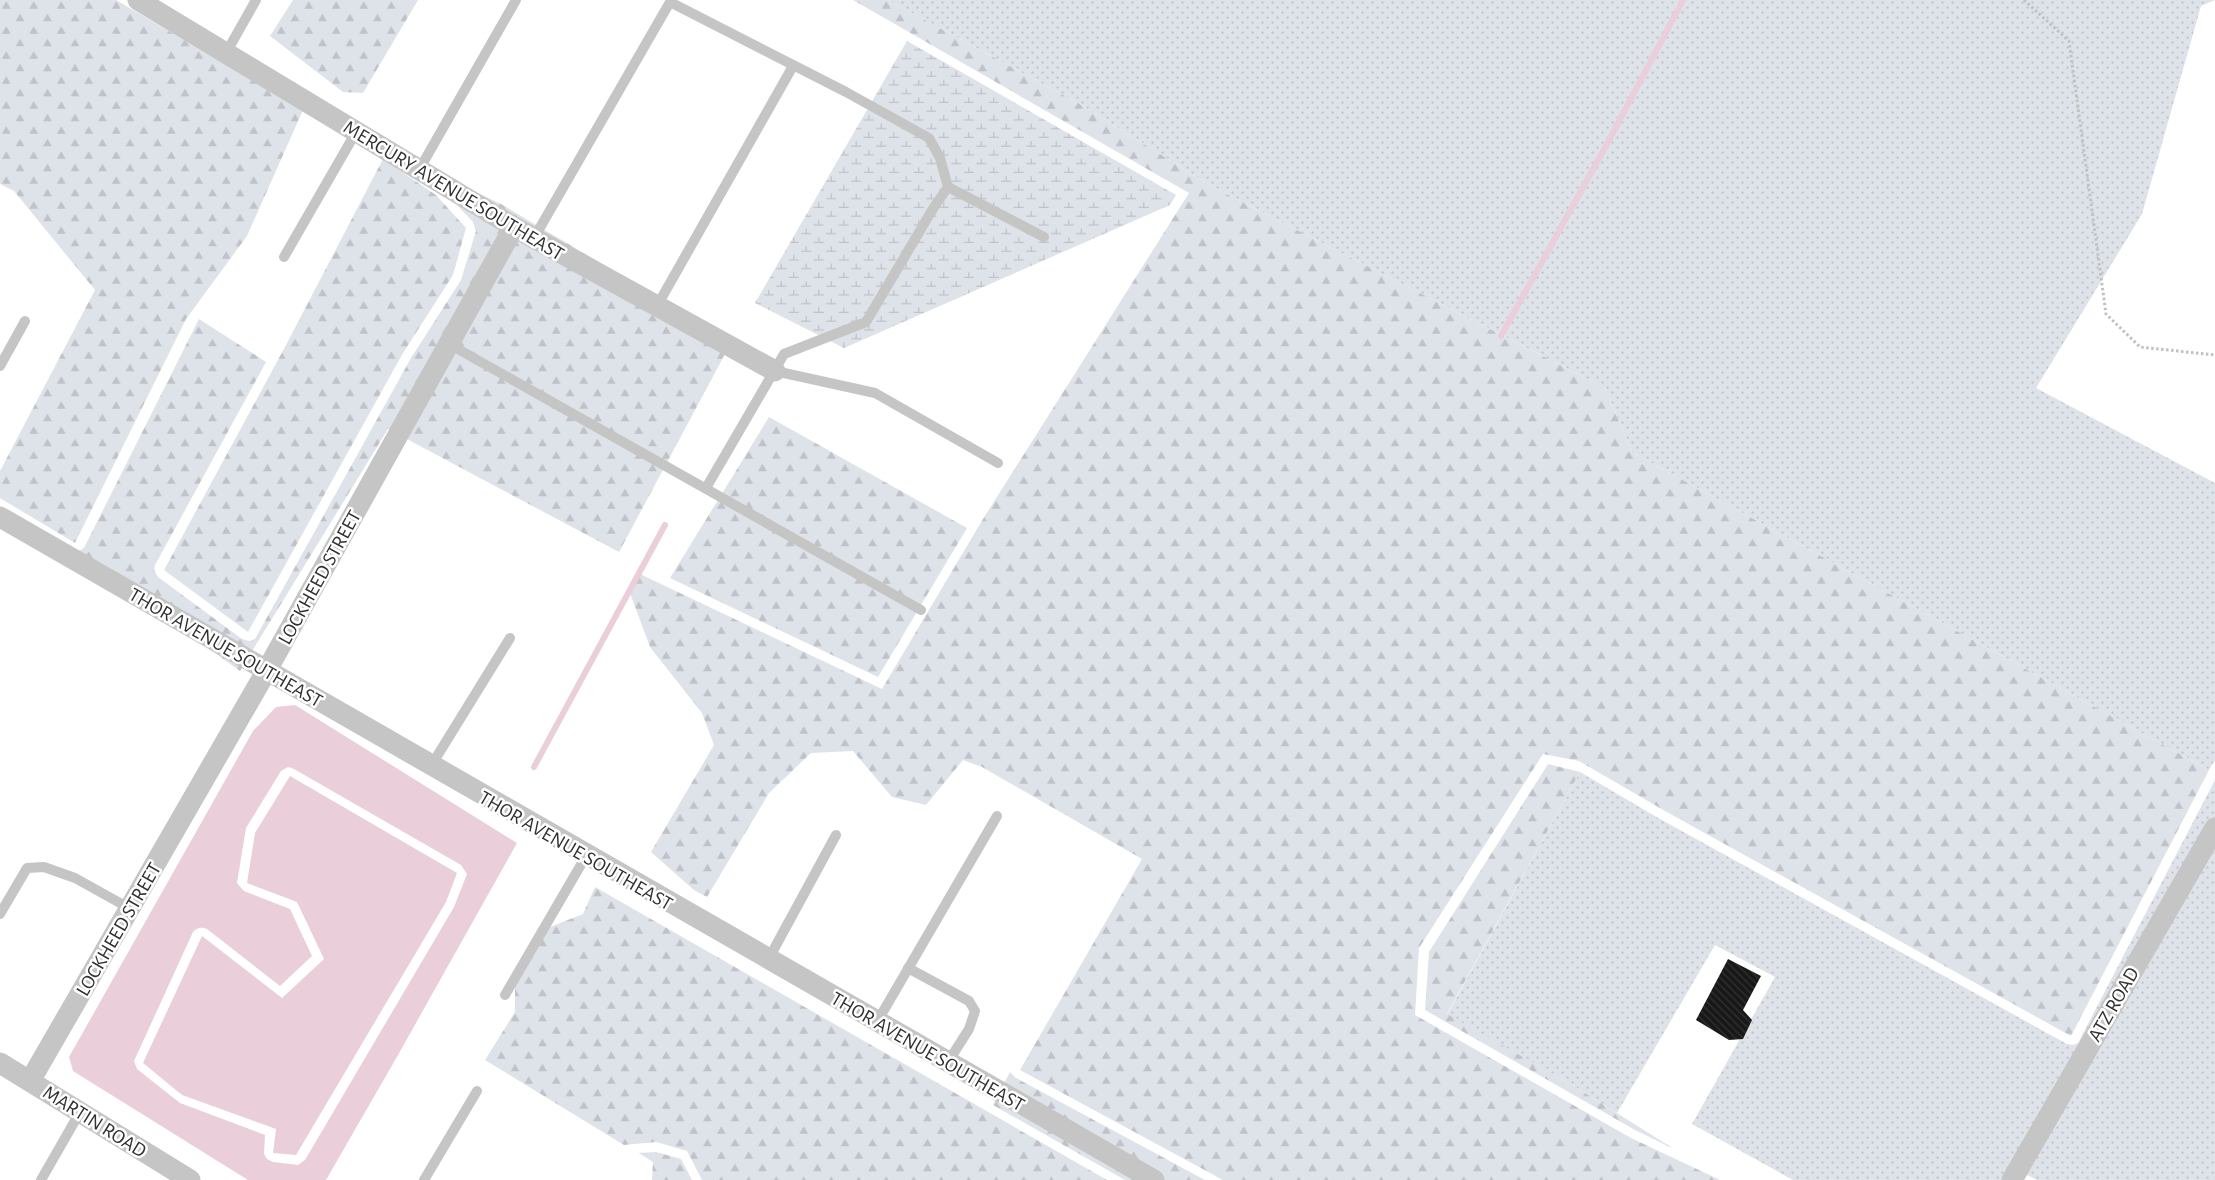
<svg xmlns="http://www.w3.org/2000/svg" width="2215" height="1180" viewBox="0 0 2215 1180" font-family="'Alegreya Sans',sans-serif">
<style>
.grass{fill:url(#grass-dots)}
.forest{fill:url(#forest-firs)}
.wetland{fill:url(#wetland-marsh)}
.water{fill:#eacfda;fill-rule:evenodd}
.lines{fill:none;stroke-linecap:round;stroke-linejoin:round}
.stream{stroke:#eacfda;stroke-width:6}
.building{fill:url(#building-back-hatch)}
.path{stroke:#c1c1c1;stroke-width:3;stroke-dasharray:2.5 2.5;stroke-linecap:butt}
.service{stroke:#c5c5c5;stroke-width:10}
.minor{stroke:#c5c5c5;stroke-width:21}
.labels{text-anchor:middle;stroke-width:5;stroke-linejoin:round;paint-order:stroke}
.street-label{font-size:20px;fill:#313131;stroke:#fff}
</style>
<defs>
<pattern id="grass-dots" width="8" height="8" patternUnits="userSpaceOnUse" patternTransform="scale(1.25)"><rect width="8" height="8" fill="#dee2e9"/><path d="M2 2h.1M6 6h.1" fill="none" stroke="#bfc2c8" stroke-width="1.8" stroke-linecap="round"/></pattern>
<pattern id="forest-firs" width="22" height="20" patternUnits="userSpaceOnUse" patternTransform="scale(1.25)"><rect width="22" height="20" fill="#dee2e9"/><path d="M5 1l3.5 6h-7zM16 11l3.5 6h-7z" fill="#bfc2c8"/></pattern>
<pattern id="wetland-marsh" width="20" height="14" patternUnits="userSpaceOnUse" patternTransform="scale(1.25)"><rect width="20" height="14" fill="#dee2e9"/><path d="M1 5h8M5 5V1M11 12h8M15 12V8" fill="none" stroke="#bfc2c8"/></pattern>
<pattern id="building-back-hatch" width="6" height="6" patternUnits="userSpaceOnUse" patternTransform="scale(1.25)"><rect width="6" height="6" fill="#181818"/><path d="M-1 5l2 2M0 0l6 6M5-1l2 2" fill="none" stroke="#313131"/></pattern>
</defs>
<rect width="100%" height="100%" fill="#fff"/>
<g class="grass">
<polygon points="888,0 2215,0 2201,6 2142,214 2036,388 2215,483 2215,760 2209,770 1632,452 1605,388 1213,187 1078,103"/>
<polygon points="1580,772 1660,819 2067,1044 2073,1045 2078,1043 2215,780 2215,1180 2037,1180 2021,1172 2015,1180 1793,1180 1692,1124 1775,977 1715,945 1617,1113 1569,1083 1447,1015"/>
</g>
<g class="forest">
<polygon points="0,0 116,0 303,110 247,236 186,319 75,543 0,498 0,471 95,290 14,191 0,184"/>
<polygon points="293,0 418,0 363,93 343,92 270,36"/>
<polygon points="853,0 888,0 1078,103 1213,187 1605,388 1632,452 2209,770 2071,1036 1665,811 1579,761 1543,754 1419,948 1415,1015 1631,1138 1720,1180 1223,1180 1020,1070 1142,859 982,767 963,760 926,805 892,797 853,751 811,753 769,793 707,897 694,890 651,852 714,745 702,713 650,647 630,593 640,574 882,689 983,519 1189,193"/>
<polygon points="393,153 501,204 732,341 619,552 388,429 240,671 65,547 77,552 84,548 199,319 266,362 155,565 154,570 158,577 242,639 249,641 255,639 411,358 461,280 476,231 473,222 443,190"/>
<polygon points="383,159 436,195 466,228 453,275 403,353 248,632 164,570 285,347"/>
<polygon points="769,417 967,528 878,677 670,578"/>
<polygon points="1548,764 1580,772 1447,1014 1569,1083 1674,1149 1635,1130 1425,1010 1429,952"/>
<polygon points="595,887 1107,1180 702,1180 687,1151 656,1142 624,1145 485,1060 515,1012 515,970 550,927 583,914"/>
<polygon points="1010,1072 1016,1078 1205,1180 1125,1180 993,1105"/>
<polygon points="656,1152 681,1159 692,1180 652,1180 653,1162 639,1153"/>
</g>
<polygon class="wetland" points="907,41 1176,195 1170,205 844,348 755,303"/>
<g class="water">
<path d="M295,705L517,843L398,1055L326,1180H248L73,1071L69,1057L253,731L276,707ZM288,767L294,769L461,865L467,874L454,907L305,1160L298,1165L273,1162L267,1159L264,1154L265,1135L180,1103L137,1069L134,1061L193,932C198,927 201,927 207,929L280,986L312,956L290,909L244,891L237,883L246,828L281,771Z"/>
<polygon points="290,776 457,873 446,902 296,1155 273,1153 276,1129 182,1095 143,1063 202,936 282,998 324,959 297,902 247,883 255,833"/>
</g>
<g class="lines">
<g class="stream">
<polyline points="1501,336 1607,144 1683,0"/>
<polyline points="534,767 665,525"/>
</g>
</g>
<polygon class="building" points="1728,959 1761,976 1743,1010 1752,1020 1743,1039 1729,1040 1696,1020"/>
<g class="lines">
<polyline class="path" points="2024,0 2069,41 2106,314 2140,347 2215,355"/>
<g class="service">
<polyline points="226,53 256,0"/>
<polyline points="419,170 516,0"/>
<polyline points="534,238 670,2 846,92 929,138 940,158 948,187"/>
<polyline points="284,257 356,132"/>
<polyline points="657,306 793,66"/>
<polyline points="449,344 921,610"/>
<polyline points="0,366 25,321"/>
<polyline points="775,371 875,393 998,463"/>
<polyline points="706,488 784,354 866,322 934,207 948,187 1044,237"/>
<polyline points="431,766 510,638"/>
<polyline points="0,914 27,868 44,867 75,878 129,908"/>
<polyline points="768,960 836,835"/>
<polyline points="908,968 969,1001 975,1011 969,1029 948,1062"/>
<polyline points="505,995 586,856"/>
<polyline points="877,1022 997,816"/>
<polyline points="41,1180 80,1112"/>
<polyline points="424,1180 477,1091"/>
</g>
<g class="minor">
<polyline points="138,0 514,227 775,371"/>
<polyline points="0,517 1154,1180"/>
<polyline points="0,1063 190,1180"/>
<polyline points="30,1081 267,670 514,227"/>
<polyline points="2012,1180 2215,828"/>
</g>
</g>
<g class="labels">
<g class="street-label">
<text transform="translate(454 190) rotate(31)" y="7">MERCURY AVENUE SOUTHEAST</text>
<text transform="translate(319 577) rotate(-61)" y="7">LOCKHEED STREET</text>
<text transform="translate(226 647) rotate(30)" y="7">THOR AVENUE SOUTHEAST</text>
<text transform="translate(576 850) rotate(30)" y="7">THOR AVENUE SOUTHEAST</text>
<text transform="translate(118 929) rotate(-60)" y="7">LOCKHEED STREET</text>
<text transform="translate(2113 1004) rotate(-60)" y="7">ATZ ROAD</text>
<text transform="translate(928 1051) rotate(30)" y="7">THOR AVENUE SOUTHEAST</text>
<text transform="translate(95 1121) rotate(32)" y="7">MARTIN ROAD</text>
</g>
</g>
</svg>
